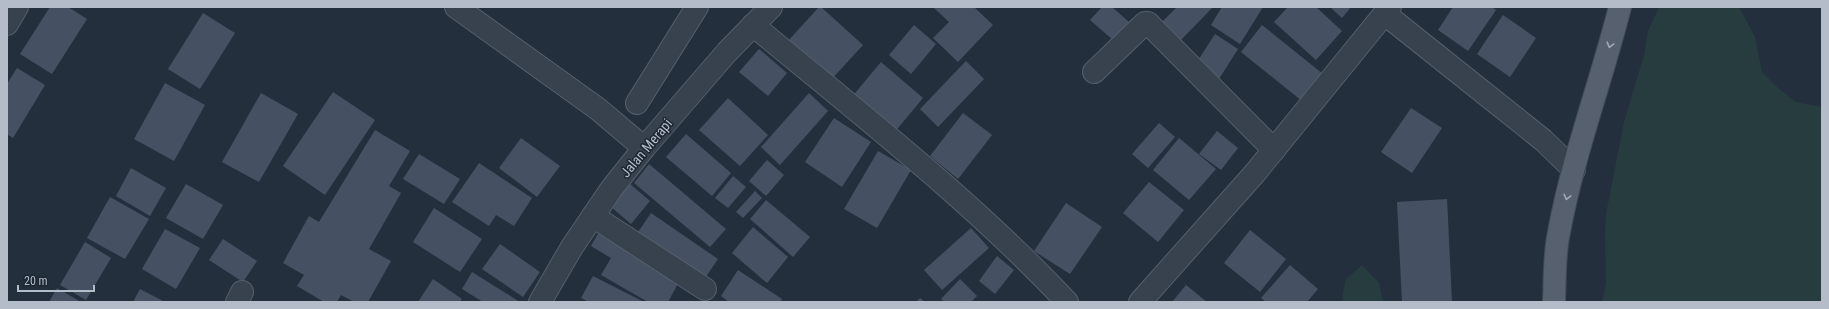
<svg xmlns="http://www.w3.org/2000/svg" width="1829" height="309" viewBox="0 0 1829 309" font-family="'Roboto Condensed',sans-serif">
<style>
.green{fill:#263c3f}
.building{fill:#455162}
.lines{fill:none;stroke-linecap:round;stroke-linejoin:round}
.minor-casing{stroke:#565f6c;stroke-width:24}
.major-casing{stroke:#414a57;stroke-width:24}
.minor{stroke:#38414e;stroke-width:22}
.major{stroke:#56606e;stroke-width:22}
.oneway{stroke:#a1aab7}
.labels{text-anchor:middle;stroke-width:3;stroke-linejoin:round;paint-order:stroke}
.street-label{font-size:14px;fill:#b4bcc9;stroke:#1d2633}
</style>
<rect width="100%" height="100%" fill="#242f3e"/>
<g class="green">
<polygon points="1659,7 1739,7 1755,37 1762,72 1778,88 1796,102 1822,107 1822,302 1602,302 1606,283 1605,236 1606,214 1624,122 1644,55 1648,31"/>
<polygon points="1362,265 1379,283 1383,302 1342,302 1345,280"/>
</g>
<g class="building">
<polygon points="50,7 68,7 87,19 52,74 20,54"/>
<polygon points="819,7 821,7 863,45 830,81 787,42"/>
<polygon points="933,7 974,7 993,25 958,62 933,38 949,22"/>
<polygon points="1102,7 1112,7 1129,22 1113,40 1090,20"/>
<polygon points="1177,7 1213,7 1180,41 1161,23"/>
<polygon points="1222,7 1263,7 1240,44 1211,25"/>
<polygon points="1288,7 1316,7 1342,31 1316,60 1274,22"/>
<polygon points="1330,7 1351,7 1342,18"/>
<polygon points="1453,7 1492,7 1496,10 1468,51 1438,30"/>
<polygon points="203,13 235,33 200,89 168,69"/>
<polygon points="1503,15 1536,38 1510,77 1477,54"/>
<polygon points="914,25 936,44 911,74 889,55"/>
<polygon points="1262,25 1323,74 1302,101 1241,52"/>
<polygon points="1215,34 1238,49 1219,79 1195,65"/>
<polygon points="759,49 787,73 768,96 739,72"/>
<polygon points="966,61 984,79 938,127 920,109"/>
<polygon points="881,62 923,98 893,134 851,98"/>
<polygon points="17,68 45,85 13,138 7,134 7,84"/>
<polygon points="165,83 205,105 174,161 134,139"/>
<polygon points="333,92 375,120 325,195 283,166"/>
<polygon points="261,93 298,114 259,182 222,162"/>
<polygon points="809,93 828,111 780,165 761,147"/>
<polygon points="728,98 768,135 740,166 699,130"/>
<polygon points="1411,108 1442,128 1412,173 1381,152"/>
<polygon points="963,113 992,135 958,179 930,156"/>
<polygon points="834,118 871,142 842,187 805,162"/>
<polygon points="1159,123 1175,137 1148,168 1132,154"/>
<polygon points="375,130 410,151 389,186 401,193 369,249 391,261 368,302 354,302 341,295 337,302 324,302 297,286 304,275 283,263 309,216 319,222"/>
<polygon points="1217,131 1238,148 1221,170 1199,154"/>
<polygon points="686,134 731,173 712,196 666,157"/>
<polygon points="521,138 560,166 537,197 499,168"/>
<polygon points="1179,138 1216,169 1189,200 1153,170"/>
<polygon points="878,151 911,170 877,228 844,209"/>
<polygon points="419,154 460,179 444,204 403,179"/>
<polygon points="767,160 784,175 766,196 749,181"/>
<polygon points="479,163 532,198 514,226 496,215 489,226 452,202"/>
<polygon points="649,164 726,229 710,247 634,183"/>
<polygon points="131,168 166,188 150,216 116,196"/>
<polygon points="733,176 746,187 728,208 715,198"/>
<polygon points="1149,182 1184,210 1158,242 1123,213"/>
<polygon points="629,183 650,201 631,224 610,206"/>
<polygon points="186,184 223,205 203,239 166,218"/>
<polygon points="755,191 762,198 743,218 736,212"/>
<polygon points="110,197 149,219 125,259 87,238"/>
<polygon points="1447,199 1452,302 1402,302 1397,202"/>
<polygon points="766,200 810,237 793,257 750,219"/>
<polygon points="1066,203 1102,227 1070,274 1034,251"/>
<polygon points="434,208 482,239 460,272 413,242"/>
<polygon points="651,213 718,259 701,284 634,238"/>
<polygon points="753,227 788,257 767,283 732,253"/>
<polygon points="971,228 989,248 942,290 924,270"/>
<polygon points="165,229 200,248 176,289 142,269"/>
<polygon points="600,230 681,278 668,302 648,302 601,275 611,258 591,246"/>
<polygon points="1250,230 1286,259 1260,292 1224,263"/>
<polygon points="223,239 257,261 243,282 209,260"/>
<polygon points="85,242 111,258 86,300 60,285"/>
<polygon points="500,244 540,272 523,297 482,269"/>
<polygon points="997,256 1014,270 995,294 979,281"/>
<polygon points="1290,265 1318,289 1307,302 1266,302 1261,298"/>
<polygon points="738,270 782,299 781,302 729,302 721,296"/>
<polygon points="472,272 520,302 483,302 462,289"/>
<polygon points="593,276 644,302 589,302 581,298"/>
<polygon points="433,279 462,299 460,302 418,302"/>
<polygon points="960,279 977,296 971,302 945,302 941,299"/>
<polygon points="1186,285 1207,302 1172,302"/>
<polygon points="57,288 81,302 49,302"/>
<polygon points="140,289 165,302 133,302"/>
<polygon points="920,298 925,302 916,302"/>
</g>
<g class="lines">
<defs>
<g id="minor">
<polyline points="456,7 598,109 644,148"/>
<polyline points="1385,14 1543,140 1574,170"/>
<polyline points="7,24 17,7"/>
<path d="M753,25C860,114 971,200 1067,302"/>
<polyline points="1094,72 1145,23 1148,23 1274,150"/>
<polyline points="637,103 697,7"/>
<polyline points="593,216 705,289"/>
<polyline points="237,302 242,292"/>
<polyline points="540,302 572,247 612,188 644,148 727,52 771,7"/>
<polyline points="1140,302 1255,173 1390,7"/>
</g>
<path id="major" d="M1554,302C1555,279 1554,255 1559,232C1573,156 1601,82 1620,7"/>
</defs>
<use href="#minor" class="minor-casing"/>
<use href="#major" class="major-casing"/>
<use href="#minor" class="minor"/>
<use href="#major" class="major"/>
</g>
<defs><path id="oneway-chevron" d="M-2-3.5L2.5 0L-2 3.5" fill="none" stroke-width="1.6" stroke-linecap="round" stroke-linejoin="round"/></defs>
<g class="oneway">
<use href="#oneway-chevron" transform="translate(1610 45) rotate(105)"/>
<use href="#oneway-chevron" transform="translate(1567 197) rotate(104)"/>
</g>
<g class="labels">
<g class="street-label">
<text transform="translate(646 148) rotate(-50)" y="5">Jalan Merapi</text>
</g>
</g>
<rect width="1829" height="309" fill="none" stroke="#b4bcc9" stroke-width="16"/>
<path d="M18 285v6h76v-6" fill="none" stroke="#b4bcc9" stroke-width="2"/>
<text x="24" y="285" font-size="12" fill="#b4bcc9" stroke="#1d2633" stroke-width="3" paint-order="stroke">20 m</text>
</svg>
